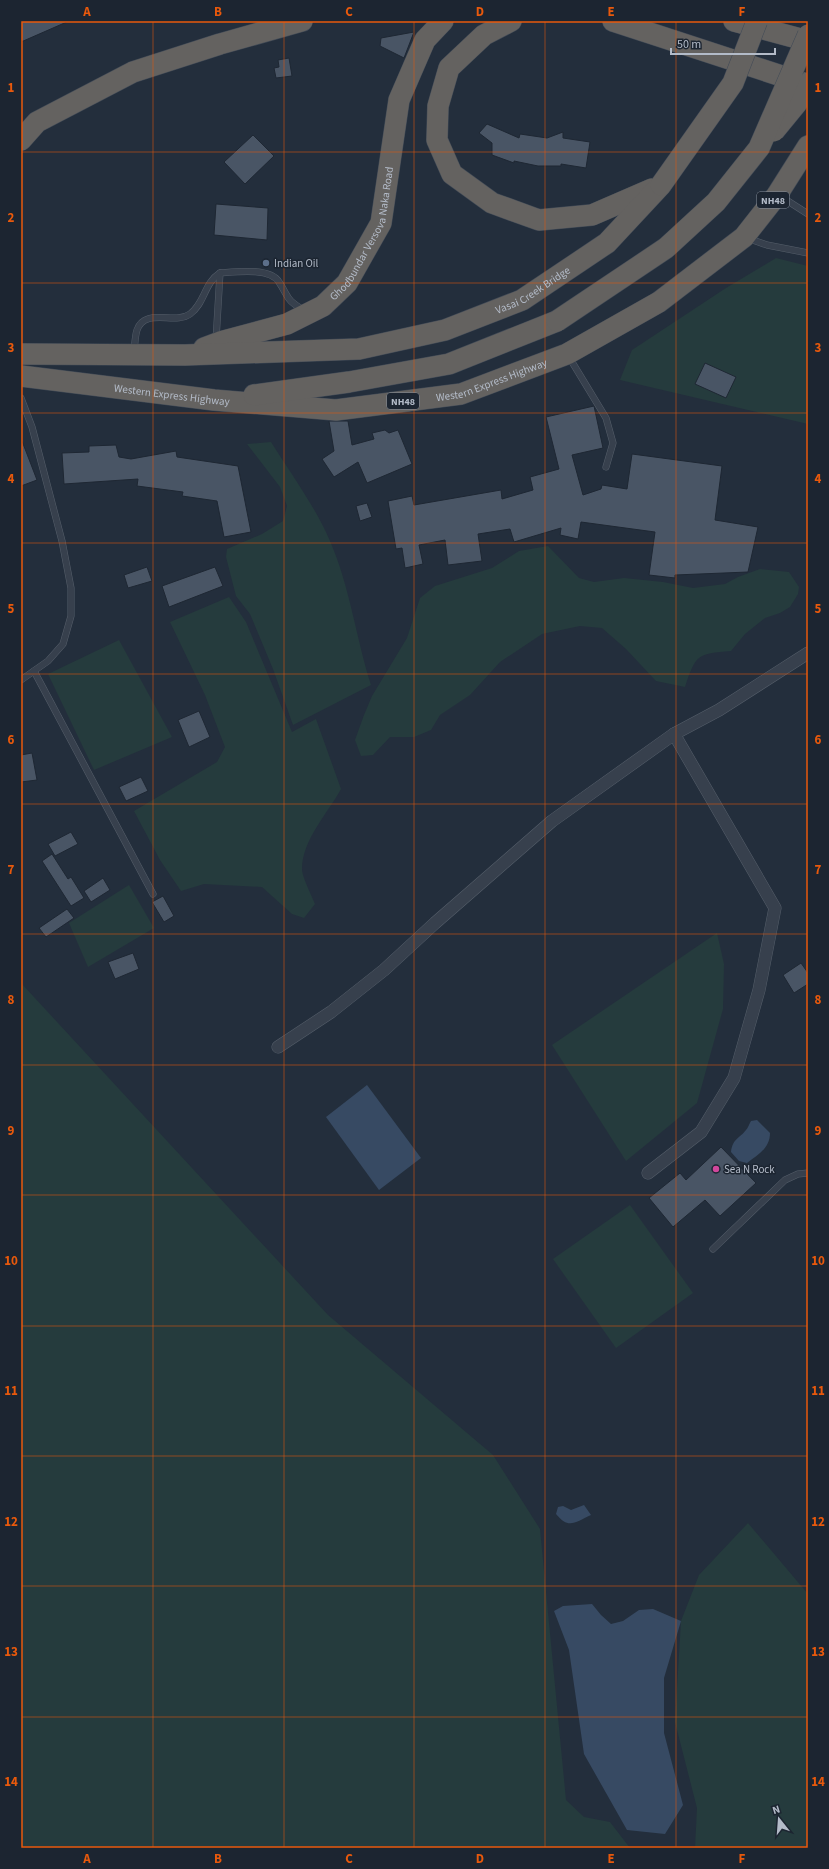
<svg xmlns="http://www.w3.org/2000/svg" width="829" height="1869" viewBox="0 0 829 1869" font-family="'Source Sans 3',sans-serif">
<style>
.green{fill:#253b3d}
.water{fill:#374a63}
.building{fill:#495565;stroke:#1e2733}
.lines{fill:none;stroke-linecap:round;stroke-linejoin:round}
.service-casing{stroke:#555e6a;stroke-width:7}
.minor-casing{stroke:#555e6a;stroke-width:13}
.trunk-casing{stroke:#424b57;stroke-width:22}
.service{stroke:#37404d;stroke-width:6}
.minor{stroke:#37404d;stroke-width:12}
.trunk{stroke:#646260;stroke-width:21}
.trunk-bridge-casing{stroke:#424b57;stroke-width:22;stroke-linecap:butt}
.trunk-bridge{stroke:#646260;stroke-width:21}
.grid{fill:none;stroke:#e8590c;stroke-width:1;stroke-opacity:0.55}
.service-dot{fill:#5c6f8a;stroke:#1c2531;stroke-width:1.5}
.hotel-dot{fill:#d1479c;stroke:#1c2531;stroke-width:1.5}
.labels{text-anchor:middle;stroke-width:3;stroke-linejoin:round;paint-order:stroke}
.shield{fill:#1c2531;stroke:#868e9b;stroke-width:1}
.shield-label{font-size:10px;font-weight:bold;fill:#b3bbc8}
.street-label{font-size:11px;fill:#b3bbc8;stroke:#1c2531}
.poi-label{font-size:11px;fill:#b3bbc8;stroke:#1c2531;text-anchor:start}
.neatline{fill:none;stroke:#e8590c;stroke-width:1.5}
.grid-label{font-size:13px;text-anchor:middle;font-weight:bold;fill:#e8590c}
</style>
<rect width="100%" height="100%" fill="#232e3c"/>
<g class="green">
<polygon points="776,258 808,266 808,424 620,380 632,350 726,288"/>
<path d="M271,442C291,474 315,506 330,541C350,587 356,638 371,685L293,725L273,669L250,614L236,596L226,557L227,549L262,534L283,521L287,506L280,487L247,444Z"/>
<path d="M548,546L579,578L594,582L624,578L663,582L693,588L725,584L738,577L760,569L789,572L799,587L798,594L790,607L780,613L765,618L745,634L731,651C697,654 696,654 685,687L656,681L626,649L602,628L580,626L542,634L500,662L470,695L440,715L431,730L414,737H390L373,755L361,756L355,740L364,715L372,696L407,638L420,598L435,586L492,568L519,551Z"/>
<path d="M229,597L246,622L292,732L316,719L341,789C328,813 302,840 302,869C302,877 312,896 315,904L304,918L292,914L262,887L204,884L181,891L160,860L134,811L217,762L225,747L205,695L170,622Z"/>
<polygon points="119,640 172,737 94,770 48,674"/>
<polygon points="129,885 154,928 88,967 69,923"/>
<polygon points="717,933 724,964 723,1009 697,1103 626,1161 552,1045"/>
<polygon points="21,983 328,1315 493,1455 540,1529 566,1800 584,1817 610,1822 630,1848 21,1848"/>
<polygon points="630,1205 693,1293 616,1348 553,1259"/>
<polygon points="748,1523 808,1594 808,1848 695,1848 697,1808 675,1722 681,1621 699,1575"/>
</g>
<g class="water">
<polygon points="367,1085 421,1158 379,1190 326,1117"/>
<path d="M757,1120L770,1133C770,1148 758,1155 747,1163L739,1161L731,1152C733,1138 739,1139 746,1130C748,1128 749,1124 751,1121Z"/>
<path d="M584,1505L591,1515C575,1522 569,1530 556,1514L558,1507L563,1506L571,1510Z"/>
<polygon points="592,1604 601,1615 611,1624 623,1621 639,1610 653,1609 681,1621 664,1678 664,1733 683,1805 665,1834 627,1830 584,1754 569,1650 554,1611 563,1606"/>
</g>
<g class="building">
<polygon points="21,21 69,21 21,42"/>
<polygon points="414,32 404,58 380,46 381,38"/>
<polygon points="289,58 292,76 276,78 274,68 279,67 278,60"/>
<polygon points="487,124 519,138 520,134 547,138 563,132 563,138 590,142 586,168 561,164 561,166 538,166 514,161 514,163 492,155 492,143 479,133"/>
<polygon points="253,135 274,156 245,184 224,162"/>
<polygon points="216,204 268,208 267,240 214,235"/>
<polygon points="705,363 736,377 726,398 695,384"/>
<polygon points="594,406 603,448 572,455 583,495 601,489 602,485 627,489 632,454 722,466 715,520 758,527 748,572 675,575 675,578 649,575 655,532 581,522 578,539 560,535 561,528 514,542 510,529 478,534 482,561 448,565 445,540 419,545 423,564 405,568 402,548 396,549 388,501 412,496 414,505 501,490 502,499 533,490 530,477 559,469 546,417"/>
<polygon points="329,421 348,421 352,445 374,439 372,433 385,430 389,433 398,430 412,464 367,483 358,462 334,477 322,459 334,451"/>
<polygon points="22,441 37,480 21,486 21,442"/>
<polygon points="116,445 119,457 131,459 176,451 177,457 238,466 251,532 224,537 217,501 182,496 183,492 137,486 138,479 64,484 62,453 89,452 89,446"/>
<polygon points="367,503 372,517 360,521 356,506"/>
<polygon points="147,567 152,581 128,588 124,575"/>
<polygon points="215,567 223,586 169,607 162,586"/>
<polygon points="199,711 210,737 189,747 178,720"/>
<polygon points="32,753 37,780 21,782 21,755"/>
<polygon points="141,777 148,791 126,801 119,787"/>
<polygon points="71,832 78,844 55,856 48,844"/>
<polygon points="52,854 68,879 71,877 84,898 71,906 42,861"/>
<polygon points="103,878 110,890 91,902 84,891"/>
<polygon points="163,896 174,916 164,922 152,902"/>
<polygon points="67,909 74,918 46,937 39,928"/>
<polygon points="133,953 139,969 115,979 108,962"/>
<polygon points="801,963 808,973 808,984 794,993 783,975"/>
<polygon points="721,1147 756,1183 720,1216 705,1200 673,1227 649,1198 680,1173 686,1180"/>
</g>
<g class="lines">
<defs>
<g id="service">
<polyline points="780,196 808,214"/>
<polyline points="747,238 767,245 808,253"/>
<path d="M216,340L220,273C235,272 270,267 279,282C290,299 285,299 305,311"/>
<path d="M134,351C135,344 135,336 137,330C145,307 175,325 190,314C205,303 204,283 220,273"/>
<polyline points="569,357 606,418 613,443 606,467"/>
<polyline points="21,398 32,427 62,541 71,588 71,616 63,644 48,661 21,680"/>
<polyline points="34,671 153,894"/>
<polyline points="713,1249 785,1180 798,1174 808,1173"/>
</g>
<g id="minor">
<polyline points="278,1047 331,1012 384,970 435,923 552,821 674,734 719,710 808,653"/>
<polyline points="648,1173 701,1132 734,1078 759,990 775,908 674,734"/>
</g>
<g id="trunk">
<polyline points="511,21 484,35 449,68 438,106 437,140 452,174 492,203 539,220 592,215 652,189"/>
<polyline points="613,21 806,84"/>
<polyline points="734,21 808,41"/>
<polyline points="21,140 37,122 133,72 220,44 302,21"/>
<path id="s1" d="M204,348L220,342L287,324L323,306L347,283L381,223L399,100L425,40L443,21"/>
<path id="s2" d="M21,354L185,355L359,349L445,330L522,300L607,243L661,185"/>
<path id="s3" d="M21,376L214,400L336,410L461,394L567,354L659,302L744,237L777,195L808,146"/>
<polyline points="254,395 349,382 449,364 557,321"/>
</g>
</defs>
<use href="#service" class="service-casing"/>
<use href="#minor" class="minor-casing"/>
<use href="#trunk" class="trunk-casing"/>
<use href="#service" class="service"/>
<use href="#minor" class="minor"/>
<use href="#trunk" class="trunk"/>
<defs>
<g id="trunk-bridge">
<polyline points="774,131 797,103 808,83"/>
<polyline points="661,185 733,83 757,21"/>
<polyline points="557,321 666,248 716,202 759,148 808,35"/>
</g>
</defs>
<use href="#trunk-bridge" class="trunk-bridge-casing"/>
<use href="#trunk-bridge" class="trunk-bridge"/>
</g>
<path class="grid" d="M153,21V1848M284,21V1848M414,21V1848M545,21V1848M676,21V1848M21,152H808M21,283H808M21,413H808M21,543H808M21,674H808M21,804H808M21,934H808M21,1065H808M21,1195H808M21,1326H808M21,1456H808M21,1586H808M21,1717H808"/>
<circle class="service-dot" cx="266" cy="263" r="4"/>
<circle class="hotel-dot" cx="716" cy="1169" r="4"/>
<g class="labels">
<g class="shield">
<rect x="757" y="192" width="32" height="16" rx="3"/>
<rect x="387" y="393" width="32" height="16" rx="3"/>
</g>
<g class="shield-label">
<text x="773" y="204">NH48</text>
<text x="403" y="405">NH48</text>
</g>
<g class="street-label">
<text dy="4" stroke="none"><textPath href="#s1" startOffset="212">Ghodbundar Versova Naka Road</textPath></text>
<text dy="4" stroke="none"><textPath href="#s2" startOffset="523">Vasai Creek Bridge</textPath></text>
<text dy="4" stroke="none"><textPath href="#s3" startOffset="476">Western Express Highway</textPath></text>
<text dy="4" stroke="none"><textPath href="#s3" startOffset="152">Western Express Highway</textPath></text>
</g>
<g class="poi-label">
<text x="274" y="267">Indian Oil</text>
<text x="724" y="1173">Sea N Rock</text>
</g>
</g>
<rect width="829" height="1869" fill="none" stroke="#1c2531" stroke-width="44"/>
<g transform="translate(779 1819) rotate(343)" stroke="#1c2531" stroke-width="3" paint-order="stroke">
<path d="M0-3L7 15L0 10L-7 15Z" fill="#b3bbc8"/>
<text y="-6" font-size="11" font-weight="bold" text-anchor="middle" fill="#b3bbc8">N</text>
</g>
<path d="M671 48v6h104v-6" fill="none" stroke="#b3bbc8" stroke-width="2"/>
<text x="677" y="48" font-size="12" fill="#b3bbc8" stroke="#1c2531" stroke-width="3" paint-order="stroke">50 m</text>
<rect x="22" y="22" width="785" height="1825" class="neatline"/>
<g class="grid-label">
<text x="87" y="16">A</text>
<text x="218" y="16">B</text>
<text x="349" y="16">C</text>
<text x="480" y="16">D</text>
<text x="611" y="16">E</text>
<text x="742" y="16">F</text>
<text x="11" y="92">1</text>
<text x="818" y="92">1</text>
<text x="11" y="222">2</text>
<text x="818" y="222">2</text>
<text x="11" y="352">3</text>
<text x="818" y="352">3</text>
<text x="11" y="483">4</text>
<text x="818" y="483">4</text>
<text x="11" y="613">5</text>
<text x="818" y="613">5</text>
<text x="11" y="744">6</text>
<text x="818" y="744">6</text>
<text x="11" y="874">7</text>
<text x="818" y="874">7</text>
<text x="11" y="1004">8</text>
<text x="818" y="1004">8</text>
<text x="11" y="1135">9</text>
<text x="818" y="1135">9</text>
<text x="11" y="1265">10</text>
<text x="818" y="1265">10</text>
<text x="11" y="1395">11</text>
<text x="818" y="1395">11</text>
<text x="11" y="1526">12</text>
<text x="818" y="1526">12</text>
<text x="11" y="1656">13</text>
<text x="818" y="1656">13</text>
<text x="11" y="1786">14</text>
<text x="818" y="1786">14</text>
<text x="87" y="1863">A</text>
<text x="218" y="1863">B</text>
<text x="349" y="1863">C</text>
<text x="480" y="1863">D</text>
<text x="611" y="1863">E</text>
<text x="742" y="1863">F</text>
</g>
</svg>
